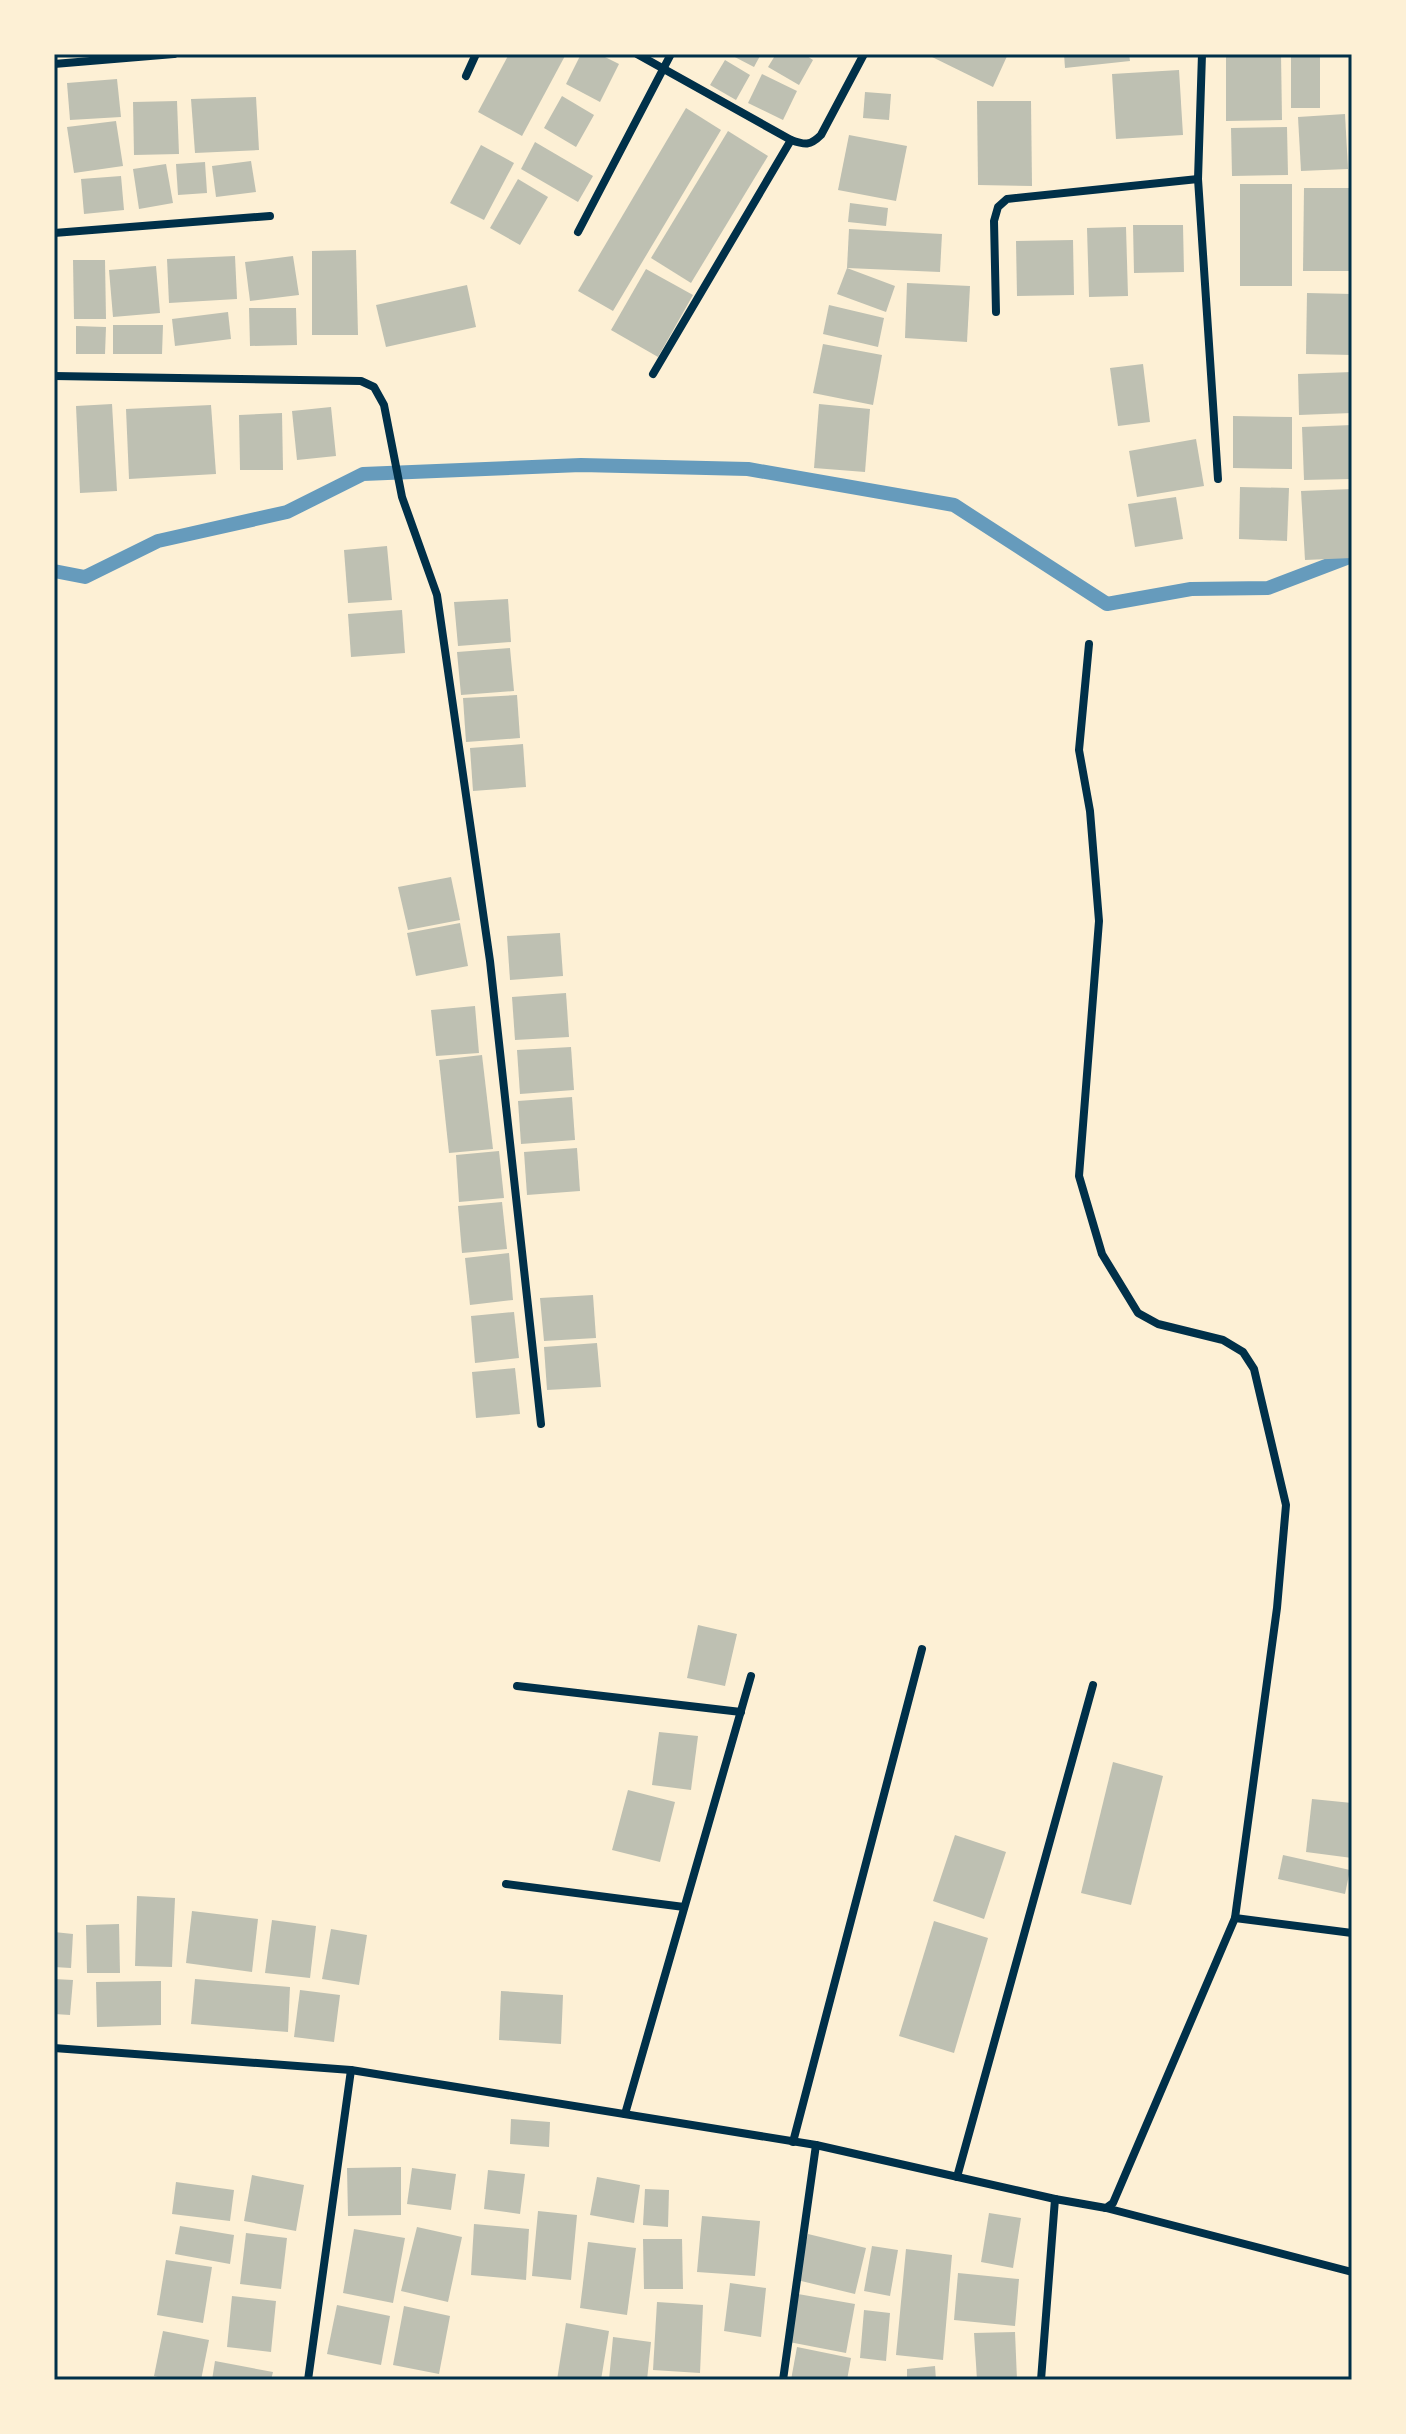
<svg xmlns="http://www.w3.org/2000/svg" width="1406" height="2434" viewBox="0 0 1406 2434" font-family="'IBM Plex Serif',serif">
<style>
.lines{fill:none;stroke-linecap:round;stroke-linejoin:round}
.stream{stroke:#669bbc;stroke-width:14}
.building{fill:#bec0b2}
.minor{stroke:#003049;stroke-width:8}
.neatline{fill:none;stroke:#003049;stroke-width:3}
</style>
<rect width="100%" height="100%" fill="#fdf0d5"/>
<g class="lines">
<polyline class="stream" points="54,571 85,577 158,541 287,512 363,474 581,465 748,469 954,505 1107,604 1191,589 1268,588 1352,556"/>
</g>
<g class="building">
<polygon points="509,54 566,54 522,136 478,112"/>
<polygon points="581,54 599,54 619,64 600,102 566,84"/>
<polygon points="729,54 761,54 754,67"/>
<polygon points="776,54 804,54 813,60 799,85 768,67"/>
<polygon points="926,54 1008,54 993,87"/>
<polygon points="1064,54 1129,54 1130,61 1065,68"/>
<polygon points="1226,54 1281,54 1282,120 1226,121"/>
<rect x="1291" y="55" width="29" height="53"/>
<polygon points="725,60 750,75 736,100 710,85"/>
<polygon points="1179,70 1183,135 1116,139 1112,74"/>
<polygon points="762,74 797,91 783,120 748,103"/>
<polygon points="117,79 121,117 70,120 67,83"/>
<polygon points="865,92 891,94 889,120 863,118"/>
<polygon points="562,96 594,115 576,147 544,128"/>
<polygon points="256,97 259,150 195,153 191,99"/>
<polygon points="177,101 179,154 134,155 133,102"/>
<polygon points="977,101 1031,101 1032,186 978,185"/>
<polygon points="686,108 721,130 613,311 578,291"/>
<polygon points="1345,114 1348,169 1301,171 1298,117"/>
<polygon points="116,121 123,166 74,173 67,127"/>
<polygon points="1287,127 1288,175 1232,176 1231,128"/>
<polygon points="728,131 768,156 691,283 651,258"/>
<polygon points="849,135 907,146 896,201 838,190"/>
<polygon points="535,142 593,176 578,202 521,169"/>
<polygon points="481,145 514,163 484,220 450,203"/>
<polygon points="251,161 256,192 216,197 212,166"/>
<polygon points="205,162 207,193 178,195 176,164"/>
<polygon points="166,164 173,203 139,209 133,169"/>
<polygon points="121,176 124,210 84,214 81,179"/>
<polygon points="518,179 548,197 520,245 490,228"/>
<rect x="1240" y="184" width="52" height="102"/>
<polygon points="1304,188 1352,188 1352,271 1303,271"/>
<polygon points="850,203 888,208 886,226 848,222"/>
<polygon points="1133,225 1183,225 1184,272 1134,273"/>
<polygon points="1126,227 1128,296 1089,297 1087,228"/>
<polygon points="849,229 942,234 940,272 847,268"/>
<polygon points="1073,240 1074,295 1017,296 1016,241"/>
<polygon points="356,250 358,335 312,335 312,251"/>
<polygon points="235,256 237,299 169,303 167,259"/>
<polygon points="293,256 299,295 250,301 245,262"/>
<polygon points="73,260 105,260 106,319 74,319"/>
<polygon points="156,266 160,313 113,317 109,270"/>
<polygon points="847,268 895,286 886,312 837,294"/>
<polygon points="646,269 693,295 658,357 611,330"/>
<polygon points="907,283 970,286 967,342 905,338"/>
<polygon points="467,285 476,327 386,347 376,305"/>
<polygon points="1307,293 1352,294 1352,355 1306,354"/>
<polygon points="829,305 884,318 878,347 823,334"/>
<polygon points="249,308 296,308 297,345 250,346"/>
<polygon points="228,312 231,339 175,346 172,319"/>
<polygon points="113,325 163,325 162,354 113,354"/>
<polygon points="76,326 106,327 105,354 76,354"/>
<polygon points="823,344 882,355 873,405 813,393"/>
<polygon points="1143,364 1150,422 1118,426 1110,368"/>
<polygon points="1352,372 1352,413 1299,415 1298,374"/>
<polygon points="112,404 117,491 80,493 76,406"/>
<polygon points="819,404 870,409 865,472 814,468"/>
<polygon points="211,405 216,474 129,479 126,409"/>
<polygon points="331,407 336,456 297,460 292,411"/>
<polygon points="282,413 283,470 240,470 239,415"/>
<polygon points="1233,416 1292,417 1292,469 1233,468"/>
<polygon points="1352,425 1352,479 1304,480 1302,427"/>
<polygon points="1196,439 1204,486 1137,497 1129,451"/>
<polygon points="1240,487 1289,488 1287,541 1239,539"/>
<polygon points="1352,489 1352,558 1305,560 1301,491"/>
<polygon points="1176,497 1183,539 1135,547 1128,504"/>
<polygon points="387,546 392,600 348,603 344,550"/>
<polygon points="508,599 511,642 458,646 454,602"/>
<polygon points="402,610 405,653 351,657 348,614"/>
<polygon points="510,648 514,691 461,695 457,652"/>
<polygon points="517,695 520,738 466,742 463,698"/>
<polygon points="523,744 526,787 473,791 470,748"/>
<polygon points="451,877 460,920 408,930 398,887"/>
<polygon points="460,923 468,966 416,976 407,933"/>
<polygon points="560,933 563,976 510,980 507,936"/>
<polygon points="566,993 569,1037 515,1040 512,997"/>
<polygon points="475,1006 479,1053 436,1056 431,1010"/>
<polygon points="571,1047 574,1090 520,1094 517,1050"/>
<polygon points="482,1055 493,1149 449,1153 439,1060"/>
<polygon points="572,1097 575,1140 521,1144 518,1101"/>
<polygon points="577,1148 580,1191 527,1195 524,1152"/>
<polygon points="499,1151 504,1198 459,1202 456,1155"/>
<polygon points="502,1202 507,1249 462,1253 458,1206"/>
<polygon points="509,1253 513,1300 470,1305 465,1258"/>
<polygon points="593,1295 596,1338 544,1341 540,1298"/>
<polygon points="514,1312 519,1358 475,1363 471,1316"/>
<polygon points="597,1343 601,1387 547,1390 544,1347"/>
<polygon points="515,1368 520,1414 476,1418 472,1372"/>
<polygon points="698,1625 737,1634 725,1686 687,1678"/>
<polygon points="659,1732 698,1736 691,1790 652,1785"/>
<polygon points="1113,1762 1163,1776 1131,1905 1081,1893"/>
<polygon points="628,1790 675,1802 660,1862 612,1850"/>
<polygon points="1312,1799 1352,1803 1352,1858 1306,1852"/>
<polygon points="955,1835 1006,1852 984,1919 933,1901"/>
<polygon points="1283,1855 1350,1870 1345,1894 1278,1879"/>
<polygon points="137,1896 175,1898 172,1967 135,1966"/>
<polygon points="192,1911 258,1919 252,1972 186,1963"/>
<polygon points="272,1920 316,1926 310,1978 265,1973"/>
<polygon points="934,1921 988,1938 954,2053 899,2036"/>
<polygon points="119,1924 120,1973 87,1973 86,1925"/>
<polygon points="331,1929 367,1935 359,1985 322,1979"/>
<polygon points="54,1932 73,1934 71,1968 54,1967"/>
<polygon points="54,1979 73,1980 70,2015 54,2014"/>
<polygon points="195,1979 290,1987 288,2032 191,2024"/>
<polygon points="161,1981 161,2025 97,2027 96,1982"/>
<polygon points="300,1990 340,1995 334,2042 294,2037"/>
<polygon points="501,1991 563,1995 561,2044 499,2040"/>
<polygon points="511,2119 550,2122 549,2147 510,2144"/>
<polygon points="401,2167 401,2215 348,2216 347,2168"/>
<polygon points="412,2168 456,2174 451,2210 407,2204"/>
<polygon points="488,2170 525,2174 520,2214 484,2209"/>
<polygon points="252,2175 304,2185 296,2231 244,2221"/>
<polygon points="597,2177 640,2185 634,2223 590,2215"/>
<polygon points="176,2182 234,2190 230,2221 172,2214"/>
<polygon points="645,2189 669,2190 668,2227 643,2225"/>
<polygon points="538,2211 577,2215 571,2280 532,2276"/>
<polygon points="989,2213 1021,2218 1013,2268 981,2262"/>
<polygon points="702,2216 760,2221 755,2276 697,2272"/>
<polygon points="474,2224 529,2229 526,2280 471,2275"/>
<polygon points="180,2226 234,2235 230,2264 175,2254"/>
<polygon points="417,2227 462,2237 448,2302 401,2291"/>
<polygon points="354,2229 405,2238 393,2303 343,2293"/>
<polygon points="246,2233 287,2238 281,2289 240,2284"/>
<polygon points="808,2234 866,2248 855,2294 797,2280"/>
<polygon points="643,2239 682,2239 683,2289 644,2289"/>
<polygon points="588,2242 636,2248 627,2315 580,2308"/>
<polygon points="872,2246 898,2250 890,2296 864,2291"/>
<polygon points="906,2249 952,2255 943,2360 896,2355"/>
<polygon points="166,2260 212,2267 203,2323 157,2315"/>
<polygon points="958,2273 1019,2279 1015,2326 954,2320"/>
<polygon points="730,2283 766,2288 761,2337 724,2331"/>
<polygon points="798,2294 855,2304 846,2353 789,2342"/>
<polygon points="232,2296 276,2301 271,2352 227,2347"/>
<polygon points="657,2302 703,2305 700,2373 653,2370"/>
<polygon points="337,2305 390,2316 381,2365 327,2354"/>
<polygon points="404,2306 450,2316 439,2374 393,2365"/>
<polygon points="864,2310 890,2313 886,2361 860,2358"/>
<polygon points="566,2323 609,2331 601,2380 557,2380"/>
<polygon points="163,2331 209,2340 201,2380 170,2380 154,2376"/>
<polygon points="1015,2332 1017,2380 977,2380 974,2333"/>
<polygon points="613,2337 651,2342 647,2380 609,2380"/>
<polygon points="797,2347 851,2358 847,2380 791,2380"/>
<polygon points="215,2361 273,2372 271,2380 212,2380"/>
<polygon points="935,2366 936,2380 907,2380 907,2369"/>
</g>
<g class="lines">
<g class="minor">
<path d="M637,54L791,140C805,145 810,146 821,135L864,54"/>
<polyline points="1202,54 1198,179 1218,479"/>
<polyline points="54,64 174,54"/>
<polyline points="466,76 476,54"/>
<polyline points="578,232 671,54"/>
<polyline points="54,233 270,216"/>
<polyline points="996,312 994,221 998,207 1007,199 1198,179"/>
<polyline points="653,374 791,140"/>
<polyline points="54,376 361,381 374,387 384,405 402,497 437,595 490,961 541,1424"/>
<polyline points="517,1686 741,1712"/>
<polyline points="506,1884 684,1907"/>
<polyline points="1235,1918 1352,1933"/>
<polyline points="54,2048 351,2070 816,2145 1055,2199 1106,2208 1113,2203 1235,1918 1277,1608 1286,1505 1254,1369 1243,1352 1223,1340 1158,1324 1138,1313 1102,1254 1079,1176 1099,921 1090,811 1079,750 1089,644"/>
<polyline points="625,2114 751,1676"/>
<polyline points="793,2142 922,1649"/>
<polyline points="957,2177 1093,1685"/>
<polyline points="1106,2208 1352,2272"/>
<polyline points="308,2380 351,2070"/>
<polyline points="783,2380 816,2145"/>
<polyline points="1041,2380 1055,2199"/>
</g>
</g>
<rect width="1406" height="2434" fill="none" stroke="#fdf0d5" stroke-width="112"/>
<rect x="56" y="56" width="1294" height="2322" class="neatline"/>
</svg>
